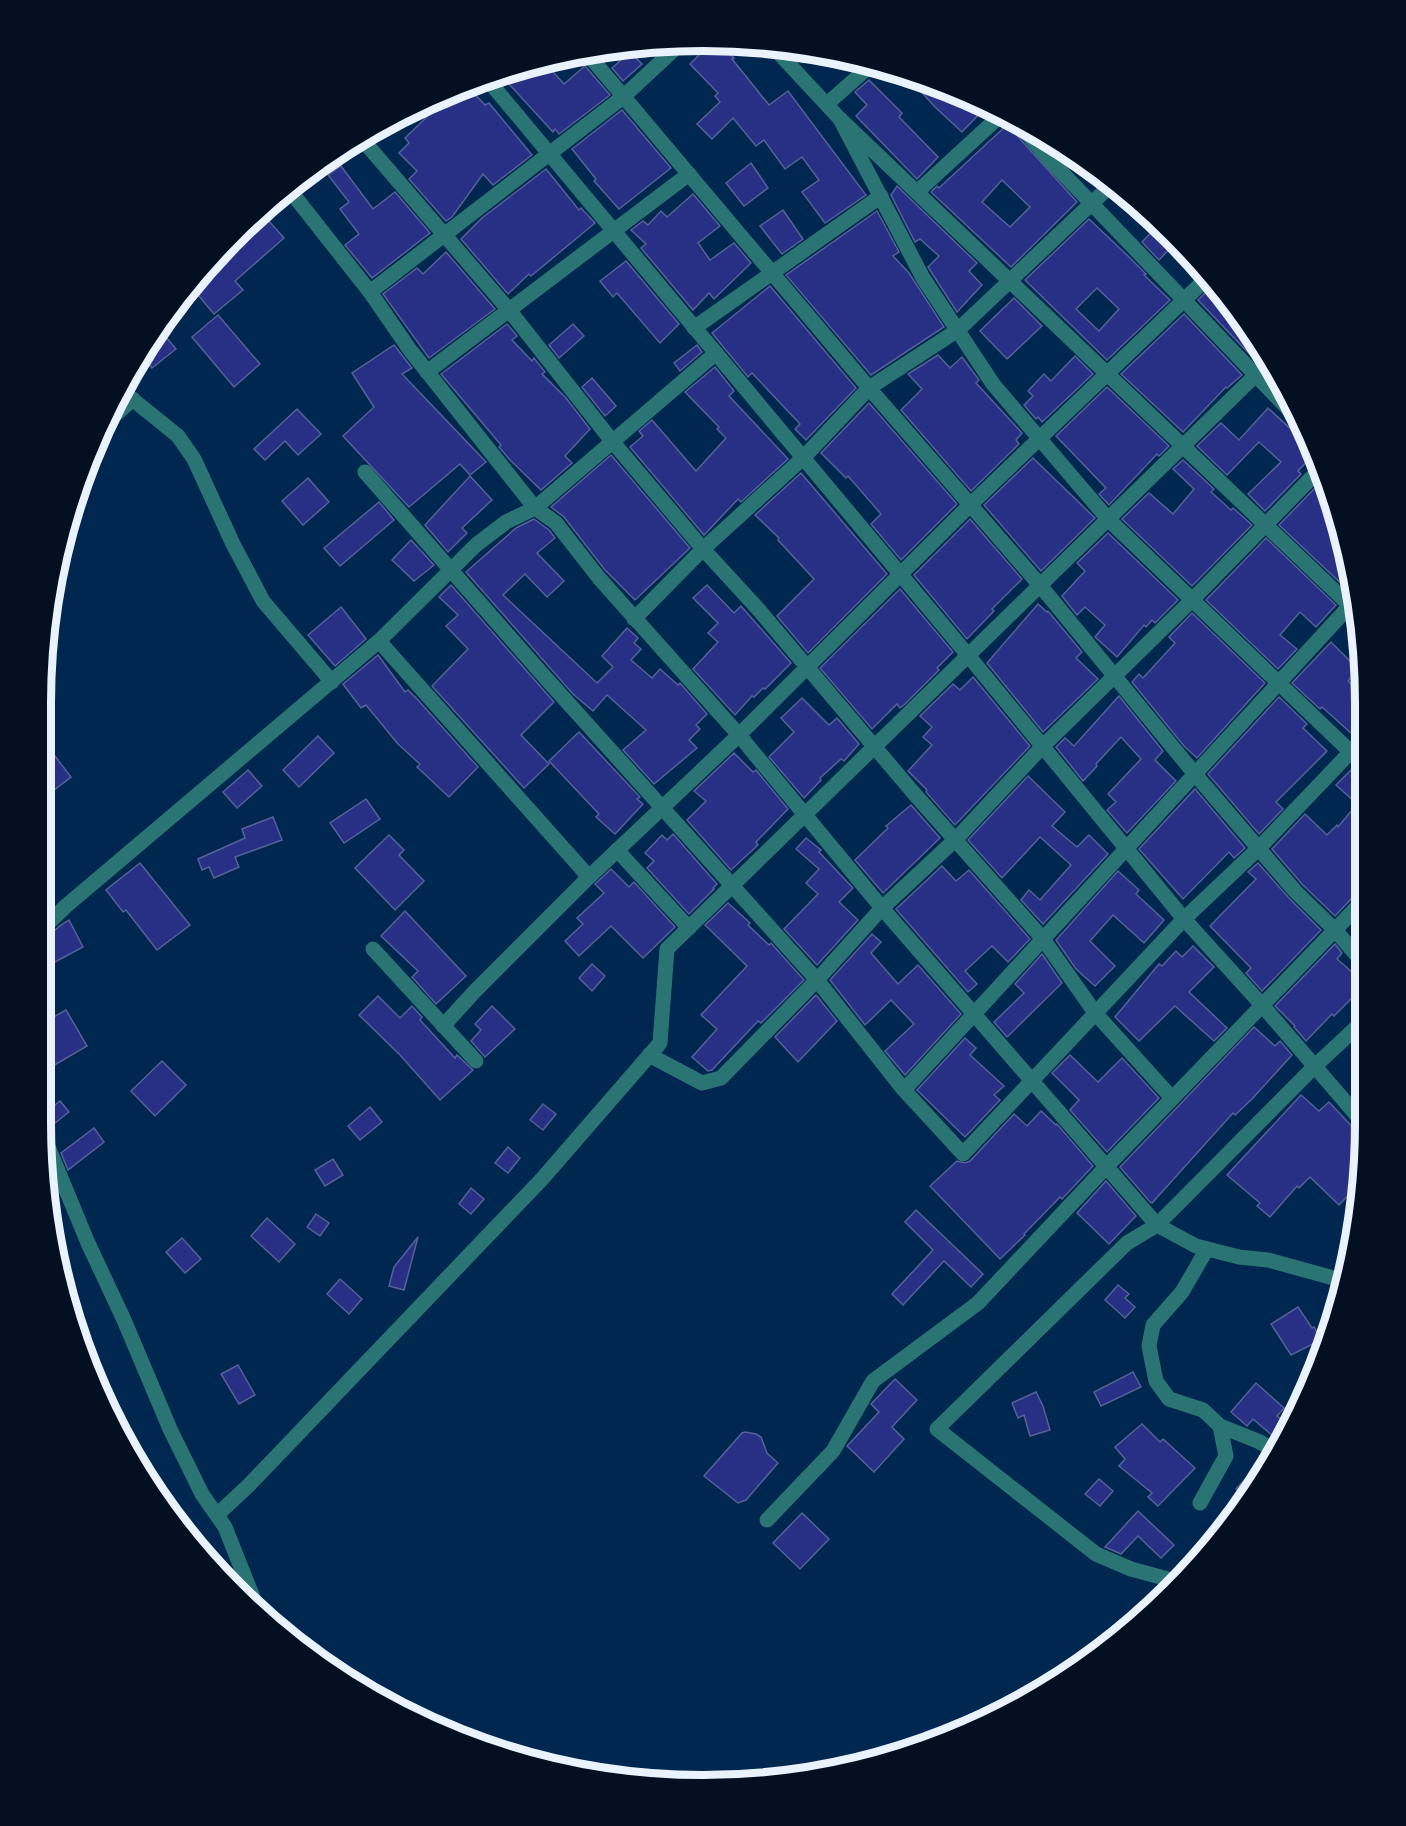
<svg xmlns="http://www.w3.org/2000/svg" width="1406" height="1826" viewBox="0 0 1406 1826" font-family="Jost,sans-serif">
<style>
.building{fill:#283085;stroke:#556196;stroke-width:1.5;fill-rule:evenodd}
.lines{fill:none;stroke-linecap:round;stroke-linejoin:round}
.street{stroke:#2a7573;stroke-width:15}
.rim{fill:none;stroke:#e9f2fd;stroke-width:8}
</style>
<rect width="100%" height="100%" fill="#00274f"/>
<g class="building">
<polygon points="713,41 719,42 734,58 732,59 769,105 788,91 866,195 825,223 802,192 819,180 802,157 785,169 764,140 756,146 733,118 712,139 697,124 720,102 715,96 718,93 690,64"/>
<polygon points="630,52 642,64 623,81 612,68"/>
<polygon points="544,62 564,84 585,66 610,95 559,134 555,129 553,132 508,83 511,80 505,74"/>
<polygon points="907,76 957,91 986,107 962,132 935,107"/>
<polygon points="869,80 902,113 899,117 938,157 917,179 856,116 867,105 855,92"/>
<polygon points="467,86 485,105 489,103 532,155 493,185 483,174 452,217 446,221 409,179 417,171 399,153 409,143 405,138 430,114 426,109 440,96"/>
<polygon points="622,110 671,168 619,209 594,181 596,179 572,149"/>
<path d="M1010,122L1013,131L1077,202L1011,267L931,192L937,186L939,188ZM1002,180L1030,207L1010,227L982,202Z"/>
<polygon points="751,163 768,188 744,206 726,183"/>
<polygon points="341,166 373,209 395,192 430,233 372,278 345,245 359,234 340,209 349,202 328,175"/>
<polygon points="546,169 579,210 581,208 595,223 531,276 529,274 508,294 461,239 482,218"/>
<polygon points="897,186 977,263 969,271 982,285 957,312 928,267 939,256 920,239 915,242 891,195"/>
<polygon points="693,194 720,226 698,243 710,260 734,243 751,263 714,299 709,293 693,310 641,248 646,244 631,230 643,221 648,225 661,211 667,217"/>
<polygon points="783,210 803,239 782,254 760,226"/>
<polygon points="877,211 899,252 893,256 909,273 944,327 871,375 786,275"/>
<path d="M1089,219L1128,256L1146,274L1144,275L1170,300L1107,360L1025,280ZM1097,288L1119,309L1099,331L1076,309Z"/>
<polygon points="268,220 284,238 235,281 243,290 214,314 193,289 222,265 216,259 223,251 243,233 249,235 254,233"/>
<polygon points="1159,224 1177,241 1159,260 1142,242"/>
<polygon points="446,252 495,309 429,358 383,294 417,268 423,274"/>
<polygon points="626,261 679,324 660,343 617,293 613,297 600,281"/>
<polygon points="1213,285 1235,312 1232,316 1251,337 1254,335 1263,354 1256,361 1198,300"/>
<polygon points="770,286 856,388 806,440 795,429 800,424 752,373 748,377 712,333"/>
<polygon points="1014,298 1042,326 1007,359 980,331"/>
<polygon points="1184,314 1242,375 1227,388 1226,387 1183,432 1121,374"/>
<polygon points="218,315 260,364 234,387 192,337"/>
<polygon points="507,324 517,336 512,340 532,361 534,358 545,372 542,374 566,398 590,429 565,456 572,463 541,490 510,460 499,447 501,445 441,374"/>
<polygon points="573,324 584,336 559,358 549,345"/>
<polygon points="159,329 176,349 152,368 142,356"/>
<polygon points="394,345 412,368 402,374 486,462 470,475 460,464 409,507 343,436 374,407 352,373"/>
<polygon points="697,345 702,352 680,371 674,363"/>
<polygon points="938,355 950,368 962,357 979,380 976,383 1022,433 1016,440 1019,444 971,491 901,410 922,389 908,374"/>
<polygon points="1075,356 1093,374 1042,422 1038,417 1036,419 1024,405 1033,396 1028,391 1044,374 1051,381"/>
<polygon points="715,367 734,391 729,396 788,459 741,502 738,499 704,535 630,447 643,436 639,431 652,420 696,471 726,438 717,429 719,427 685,392"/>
<polygon points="592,378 616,406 605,416 582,387"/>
<polygon points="1107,387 1169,446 1159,456 1157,454 1109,505 1099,494 1106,488 1056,436"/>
<polygon points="869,403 957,504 901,560 871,524 881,514 848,476 846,478 821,453"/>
<polygon points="1268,408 1309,446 1313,455 1298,471 1301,474 1265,511 1248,494 1281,462 1259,442 1227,475 1197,446 1221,423 1239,440"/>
<polygon points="297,409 321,434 298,455 285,441 265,460 254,449"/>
<polygon points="611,455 690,548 635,600 605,570 564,517 551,507"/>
<polygon points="1033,458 1095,518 1041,571 984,505"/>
<polygon points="1183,460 1214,489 1211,492 1231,510 1233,508 1252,525 1192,586 1122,519 1149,493 1173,514 1194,489 1173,469"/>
<polygon points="801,473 887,574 808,653 777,616 814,579 778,540 779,538 755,515"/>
<polygon points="470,476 492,500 462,528 467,533 448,552 425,525"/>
<polygon points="308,478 329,502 303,525 282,501"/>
<polygon points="1316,487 1334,504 1352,584 1349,591 1279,525"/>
<polygon points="379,502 394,520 340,566 324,548"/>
<polygon points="534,519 549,530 555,538 537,553 564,581 547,597 525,574 503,595 597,683 613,667 602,656 627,628 638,638 634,643 641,649 631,660 652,678 660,669 678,685 680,683 707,714 696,725 700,729 689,740 697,748 654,784 623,750 646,730 607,695 593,711 573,694 466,572 516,528"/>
<polygon points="970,519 1022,579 992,609 994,611 967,639 914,575"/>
<polygon points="1108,533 1178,600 1155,623 1152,620 1146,627 1144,625 1117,657 1095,637 1105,625 1085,607 1077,615 1062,596 1085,571 1077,563"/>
<polygon points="1266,538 1336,605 1316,627 1300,612 1280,635 1297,649 1278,669 1206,600"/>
<polygon points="411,540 434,565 414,581 392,560"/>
<polygon points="451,585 554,702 521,735 549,764 524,788 432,686 468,649 446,626 458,615 439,597"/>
<polygon points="707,585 734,613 741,606 791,663 765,689 763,688 754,697 752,696 735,715 693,669 718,642 708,633 718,623 693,598"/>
<polygon points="900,589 953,652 937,668 939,670 905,704 900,708 897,704 872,729 820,668"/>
<polygon points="1038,604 1047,612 1048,611 1082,652 1076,658 1098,679 1043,732 987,663"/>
<polygon points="341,607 366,639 335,666 308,635"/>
<polygon points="1192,613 1265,683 1197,758 1184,746 1132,682 1139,674 1143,678 1175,643 1169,637"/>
<polygon points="1331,642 1358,669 1348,681 1360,692 1360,726 1352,734 1322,707 1320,709 1292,683"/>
<polygon points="378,655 405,692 408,690 418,700 478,767 449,797 417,767 420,764 398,744 366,705 361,708 343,684"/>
<polygon points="973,677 1030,746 955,825 926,792 927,790 908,771 932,745 923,737 932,727 920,716 953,684 960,690"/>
<polygon points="1119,696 1163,751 1155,760 1176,781 1127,833 1107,810 1116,802 1108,794 1141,759 1121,737 1096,764 1097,766 1083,781 1056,747 1065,738 1074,746"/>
<polygon points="1279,697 1307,724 1303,728 1327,751 1276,802 1283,809 1259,834 1208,774"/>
<polygon points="802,698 829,725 837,718 859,744 844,761 841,759 820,778 821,780 804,798 769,757 794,732 781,718"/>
<polygon points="579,732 640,797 637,799 643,804 615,834 596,817 599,814 549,761"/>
<polygon points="318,736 334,753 299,787 283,770"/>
<polygon points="42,739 71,777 41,800 42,763"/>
<polygon points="734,753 753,772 756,770 788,809 756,842 758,845 731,870 687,820 706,801 694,791"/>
<polygon points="1352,769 1360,777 1360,895 1353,897 1335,916 1302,884 1272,849 1305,814 1327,835 1337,825 1338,827 1357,804 1336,785"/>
<polygon points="248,770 262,786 237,808 223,792"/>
<polygon points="1028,776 1065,812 1052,826 1077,847 1089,835 1108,854 1043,924 1021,900 1029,890 1040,900 1071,865 1040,837 1002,878 968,840"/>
<polygon points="1195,789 1245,848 1234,858 1229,852 1183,899 1139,849"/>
<polygon points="366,799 380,819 344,843 330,823"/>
<polygon points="911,805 940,838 883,893 855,860 888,828 886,826"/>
<polygon points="273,817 282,840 235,857 239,867 214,878 209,867 202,870 198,859 245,838 242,829"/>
<polygon points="673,834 717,884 713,888 714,889 689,914 647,868 654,861 645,853 662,835 667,840"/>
<polygon points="389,835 404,850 399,855 424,881 395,910 355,868"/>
<polygon points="806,838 821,850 819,852 853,888 839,902 858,920 817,965 784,929 818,894 806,883 819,869 796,849"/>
<polygon points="140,863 190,925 157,950 126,910 123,912 106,890"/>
<polygon points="1258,863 1288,897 1321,930 1262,991 1246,973 1251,968 1210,926 1256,879 1248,872"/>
<polygon points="942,866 956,881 969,870 1030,939 1008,962 992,946 965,971 977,984 968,992 896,909"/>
<polygon points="611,869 629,887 634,882 675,927 643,958 611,926 579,956 565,941 583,924 577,918 604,893 595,884"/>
<polygon points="1118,871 1139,890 1136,894 1164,920 1144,943 1113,915 1090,941 1115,966 1095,986 1076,969 1056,940"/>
<polygon points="728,903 750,923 748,925 769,945 771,943 804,980 761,1023 758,1021 712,1070 708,1071 692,1057 717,1029 701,1015 747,966 705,925"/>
<polygon points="405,911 466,976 436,1004 412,977 418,971 381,936"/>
<polygon points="69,920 83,947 53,963 41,972 41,939 47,937 61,925"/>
<polygon points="872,934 881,942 871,953 898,984 918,965 961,1014 905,1075 885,1051 914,1024 891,1000 865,1025 830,980"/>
<polygon points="1335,944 1342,953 1337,959 1360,979 1360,990 1334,1016 1332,1014 1306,1041 1294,1027 1295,1026 1275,1006"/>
<polygon points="1193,946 1214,967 1189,992 1227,1028 1214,1041 1175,1006 1139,1041 1115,1017 1159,964 1162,966 1176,951 1182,957"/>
<polygon points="1042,954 1062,983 1007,1037 994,1022 1024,993 1015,984"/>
<polygon points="592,964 605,976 592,991 579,978"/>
<polygon points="816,995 837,1021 798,1062 775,1037"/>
<polygon points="378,996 400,1018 412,1006 422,1017 420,1020 455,1058 457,1055 473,1070 440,1100 400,1055 359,1015"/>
<polygon points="492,1006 515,1029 485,1057 471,1041 481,1030 475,1024"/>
<polygon points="66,1010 87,1046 41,1073 41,1024"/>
<polygon points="1254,1027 1275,1046 1280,1041 1292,1055 1252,1099 1235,1115 1233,1113 1152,1203 1150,1202 1120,1167"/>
<polygon points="965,1038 976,1048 970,1055 1004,1086 994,1095 1000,1100 965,1137 917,1090"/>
<polygon points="1070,1055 1098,1082 1122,1058 1159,1098 1107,1152 1070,1110 1079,1100 1052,1073"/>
<polygon points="162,1061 186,1085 155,1116 131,1091"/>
<polygon points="1301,1095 1319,1111 1329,1102 1360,1135 1360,1183 1339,1205 1310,1177 1299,1188 1297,1186 1270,1217 1257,1206 1260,1203 1227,1175"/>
<polygon points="60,1101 69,1112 50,1127 41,1116"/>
<polygon points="543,1104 556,1114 543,1130 530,1120"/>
<polygon points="370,1107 382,1122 360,1140 348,1126"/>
<polygon points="1041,1111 1056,1125 1057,1124 1093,1166 1062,1199 1060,1197 1024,1234 1025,1235 1000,1259 930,1186 957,1161 965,1163 970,1161 1014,1114 1027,1126"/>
<polygon points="94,1128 104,1142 68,1170 61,1153"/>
<polygon points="508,1147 520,1158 508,1173 495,1163"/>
<polygon points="333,1159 343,1175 325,1186 315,1170"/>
<polygon points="1106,1181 1136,1216 1109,1244 1077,1213"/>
<polygon points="471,1188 484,1199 471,1214 459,1204"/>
<polygon points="916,1210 983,1274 971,1287 944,1261 903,1305 892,1294 933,1250 905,1222"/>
<polygon points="316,1214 329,1223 320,1236 307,1227"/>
<polygon points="267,1218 295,1244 279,1262 251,1236"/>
<polygon points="418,1237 404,1290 389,1286 394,1267"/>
<polygon points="182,1238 201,1259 185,1273 166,1252"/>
<polygon points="340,1279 362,1299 349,1314 327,1294"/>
<polygon points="1118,1285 1129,1294 1125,1298 1135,1307 1125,1318 1105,1300"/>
<polygon points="1298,1307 1312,1328 1314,1327 1321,1340 1291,1355 1271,1324"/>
<polygon points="238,1365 255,1395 239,1404 221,1374"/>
<polygon points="1133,1372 1141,1387 1101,1406 1094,1392"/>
<polygon points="895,1379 917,1400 892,1427 904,1439 874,1472 847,1446 879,1412 871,1404"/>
<polygon points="1256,1383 1284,1408 1277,1416 1289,1426 1280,1442 1253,1419 1247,1426 1231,1412"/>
<polygon points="1036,1392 1043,1406 1050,1430 1030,1436 1024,1415 1018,1418 1012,1403"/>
<polygon points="1142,1424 1160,1442 1163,1439 1195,1468 1158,1506 1148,1497 1152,1493 1119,1466 1125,1459 1115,1447"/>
<polygon points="745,1432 756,1434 761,1437 767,1453 778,1463 746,1500 738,1503 704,1476 742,1433"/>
<polygon points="1248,1476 1257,1485 1247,1499 1236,1489"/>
<polygon points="1099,1479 1113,1491 1100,1506 1085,1494"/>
<polygon points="1138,1511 1174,1545 1161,1558 1138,1536 1121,1554 1105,1547"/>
<polygon points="802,1513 829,1539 800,1569 773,1543"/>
</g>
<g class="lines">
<g class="street">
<polyline points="774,48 840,119 1359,614"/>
<polyline points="586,52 869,388 1039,584 1194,773 1295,891 1335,930 1360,959"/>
<polyline points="487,79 967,654 1184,919 1262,1005 1360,1119"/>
<polyline points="827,104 871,65"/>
<polyline points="840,119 923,278 993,384 1108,519 1360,761"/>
<polyline points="1020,125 1048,158 1293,414"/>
<polyline points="361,138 509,310 612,441 703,549 759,610 911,790 1043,939 1096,1014 1172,1098"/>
<polyline points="288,188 370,292 410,350 535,508 556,523 599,578 739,735 882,908 1157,1225 1196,1246 1239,1257 1268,1260 1341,1280"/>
<polyline points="917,192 1001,115"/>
<polyline points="248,225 300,179"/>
<polyline points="370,292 623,97 681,43"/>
<polyline points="694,328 881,196"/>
<polyline points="427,372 689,174"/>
<polyline points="121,390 178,436 194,459 233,544 263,601 332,682"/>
<polyline points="102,427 133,399"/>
<polyline points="365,472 543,675 817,980 904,1090 963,1154 1184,919 1259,848 1360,742"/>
<polyline points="634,619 703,549 803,458 869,388 958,330 1111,185"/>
<polyline points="379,641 589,877"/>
<polyline points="617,850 689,928"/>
<polyline points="41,930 66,906 379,641 476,545 506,522 535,508 716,353"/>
<polyline points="373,949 476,1061"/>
<polyline points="443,1026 475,991 589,877 739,735 970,505 1207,278"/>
<polyline points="649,1055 702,1083 721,1078 817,980 882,908 956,839 1042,747 1192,600 1320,469"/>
<polyline points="904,1090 1356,599"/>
<polyline points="42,1132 88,1243 124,1320 170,1429 202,1494 225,1527 258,1610"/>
<polyline points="1220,1426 1260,1442 1275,1451"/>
<polyline points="1200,1503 1226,1456 1220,1426 1203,1410 1169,1399 1156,1381 1149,1346 1153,1325 1182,1292 1207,1249"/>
<polyline points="217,1515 249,1485 542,1179 660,1043 667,949 1268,363"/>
<polyline points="767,1520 833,1451 873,1381 978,1303 1106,1167 1360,904"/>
<polyline points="1179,1582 1131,1569 1096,1554 937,1429 1127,1243 1157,1225 1314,1067 1360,1024"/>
</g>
</g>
<path d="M0 0H1406V1826H0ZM703 51H703A652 652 0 0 1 1355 703V1123A652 652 0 0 1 703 1775H703A652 652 0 0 1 51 1123V703A652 652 0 0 1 703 51Z" fill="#031022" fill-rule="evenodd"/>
<path class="rim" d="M703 51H703A652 652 0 0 1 1355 703V1123A652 652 0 0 1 703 1775H703A652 652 0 0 1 51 1123V703A652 652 0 0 1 703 51Z"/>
</svg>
